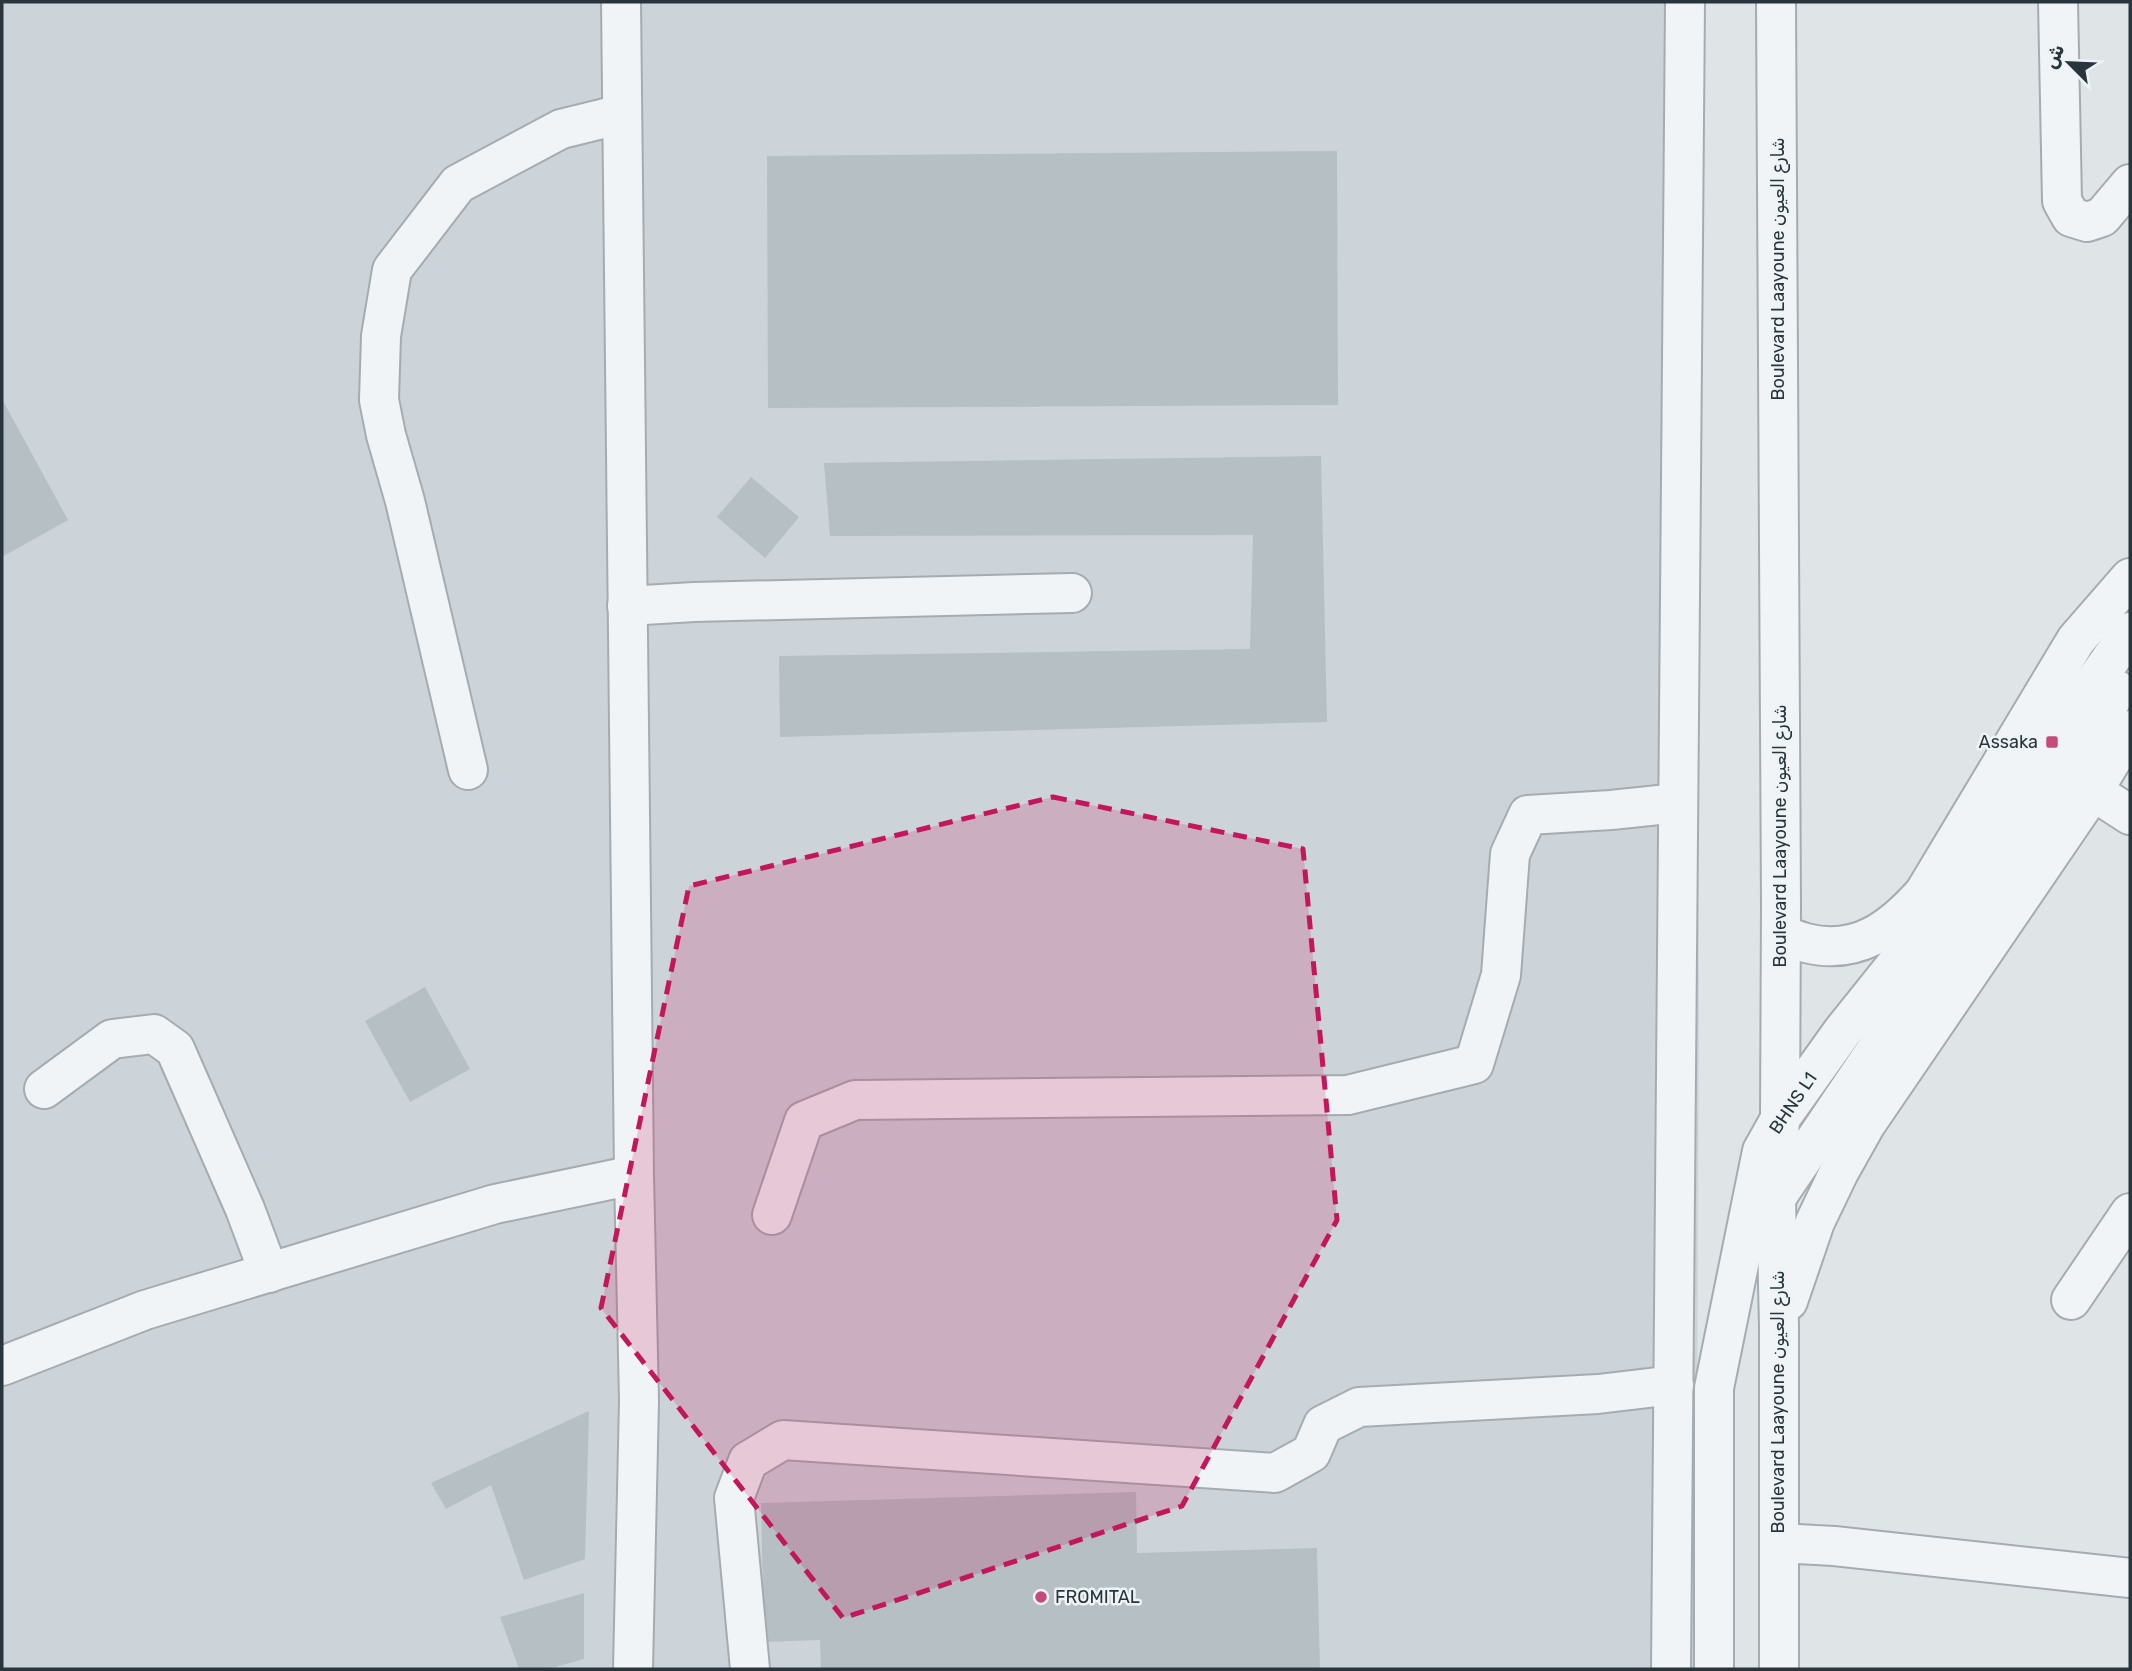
<svg xmlns="http://www.w3.org/2000/svg" width="2132" height="1671" viewBox="0 0 2132 1671" font-family="Rubik,Vazirmatn,sans-serif">
<style>
.built{fill:#cdd4d9}
.building{fill:#b6bfc3}
.lines{fill:none;stroke-linecap:round;stroke-linejoin:round}
.minor-casing{stroke:#a5acb1;stroke-width:42}
.minor{stroke:#f1f4f6;stroke-width:38}
.marked{fill:#c2185b;fill-opacity:0.2;stroke:#c2185b;stroke-width:5;stroke-dasharray:14 9;stroke-linejoin:round}
.poi-dot{fill:#c54b7c;stroke:#eef3f5;stroke-width:2.5}
.labels{text-anchor:middle;stroke-width:5;stroke-linejoin:round;paint-order:stroke}
.street-label{font-size:18px;fill:#29353d;stroke:#eef3f5}
.poi-label{font-size:18px;fill:#29353d;stroke:#eef3f5;text-anchor:end}
</style>
<rect width="100%" height="100%" fill="#dfe4e7"/>
<polygon class="built" points="2,2 1693,2 1699,1015 1696,1669 2,1669"/>
<g class="building">
<polygon points="1337,151 1338,405 768,408 767,156"/>
<polygon points="2,399 68,520 2,557"/>
<polygon points="1321,456 1327,722 780,737 779,656 1250,649 1253,535 830,536 824,463"/>
<polygon points="751,477 799,517 765,558 717,517"/>
<polygon points="425,987 470,1069 410,1102 365,1021"/>
<polygon points="589,1411 585,1559 524,1580 491,1485 446,1509 431,1483"/>
<polygon points="1136,1492 1137,1553 1317,1548 1320,1669 821,1669 820,1640 764,1642 761,1503"/>
<polygon points="584,1593 584,1659 548,1669 519,1669 500,1617"/>
</g>
<g class="lines">
<defs>
<g id="minor">
<polyline points="621,2 634,1175 639,1401 633,1669"/>
<polyline points="1776,2 1781,905 1780,1119 1776,1199 1779,1326 1779,1669"/>
<polyline points="2058,2 2062,201 2071,217 2087,222 2102,217 2130,184"/>
<polyline points="627,606 694,602 1072,593"/>
<polyline points="468,770 405,501 386,435 379,400 381,336 392,270 458,184 561,129 622,114"/>
<polyline points="2093,791 2130,815"/>
<path d="M1781,934C1789,937 1798,941 1806,943C1857,956 1892,929 1924,893L2076,640L2130,578"/>
<polyline points="44,1089 112,1039 154,1034 175,1049 245,1209 269,1273"/>
<polyline points="1776,1198 1966,917 2033,825 2083,748 2117,690"/>
<polyline points="772,1215 804,1121 855,1100 1348,1095 1474,1064 1501,975 1510,854 1528,815 1611,810 1678,803"/>
<polyline points="2071,1300 2130,1213"/>
<polyline points="1788,1301 1815,1222 1839,1172 1866,1124 2093,791 2130,730"/>
<polyline points="2,1366 145,1310 495,1204 634,1175"/>
<polyline points="1779,1543 1834,1546 2130,1578"/>
<polyline points="750,1669 734,1498 748,1461 783,1440 1275,1473 1311,1453 1323,1425 1359,1407 1598,1394 1674,1385"/>
<polyline points="1671,1669 1685,2"/>
<polyline points="1714,1669 1714,1388 1762,1151 1780,1119 1842,1032 1906,952 2003,818 2052,742 2130,632"/>
</g>
</defs>
<use href="#minor" class="minor-casing"/>
<use href="#minor" class="minor"/>
</g>
<path class="marked" d="M1053,797L1303,849L1337,1220L1182,1506L843,1618L601,1308L689,886Z"/>
<g class="poi-dot">
<rect x="2045" y="735" width="14" height="14" rx="3.5"/>
<circle cx="1041" cy="1597" r="7"/>
</g>
<g class="labels">
<g class="street-label">
<text transform="translate(1778 269) rotate(-90)" y="6">Boulevard Laayoune شارع العيون</text>
<text transform="translate(1780 836) rotate(-90)" y="6">Boulevard Laayoune شارع العيون</text>
<text transform="translate(1793 1103) rotate(-56)" y="6">BHNS L1</text>
<text transform="translate(1778 1402) rotate(-90)" y="6">Boulevard Laayoune شارع العيون</text>
</g>
<g class="poi-label">
<text x="2038" y="748">Assaka</text>
<text x="1055" y="1603" text-anchor="start">FROMITAL</text>
</g>
</g>
<rect width="2132" height="1671" fill="none" stroke="#29353d" stroke-width="7"/>
<g transform="translate(2069 63) rotate(294)" stroke="#eef3f5" stroke-width="5" paint-order="stroke">
<path d="M0-5L12 26L0 18L-12 26Z" fill="#29353d"/>
<text y="-10" font-size="19" font-weight="bold" text-anchor="middle" fill="#29353d">ش</text>
</g>
</svg>
